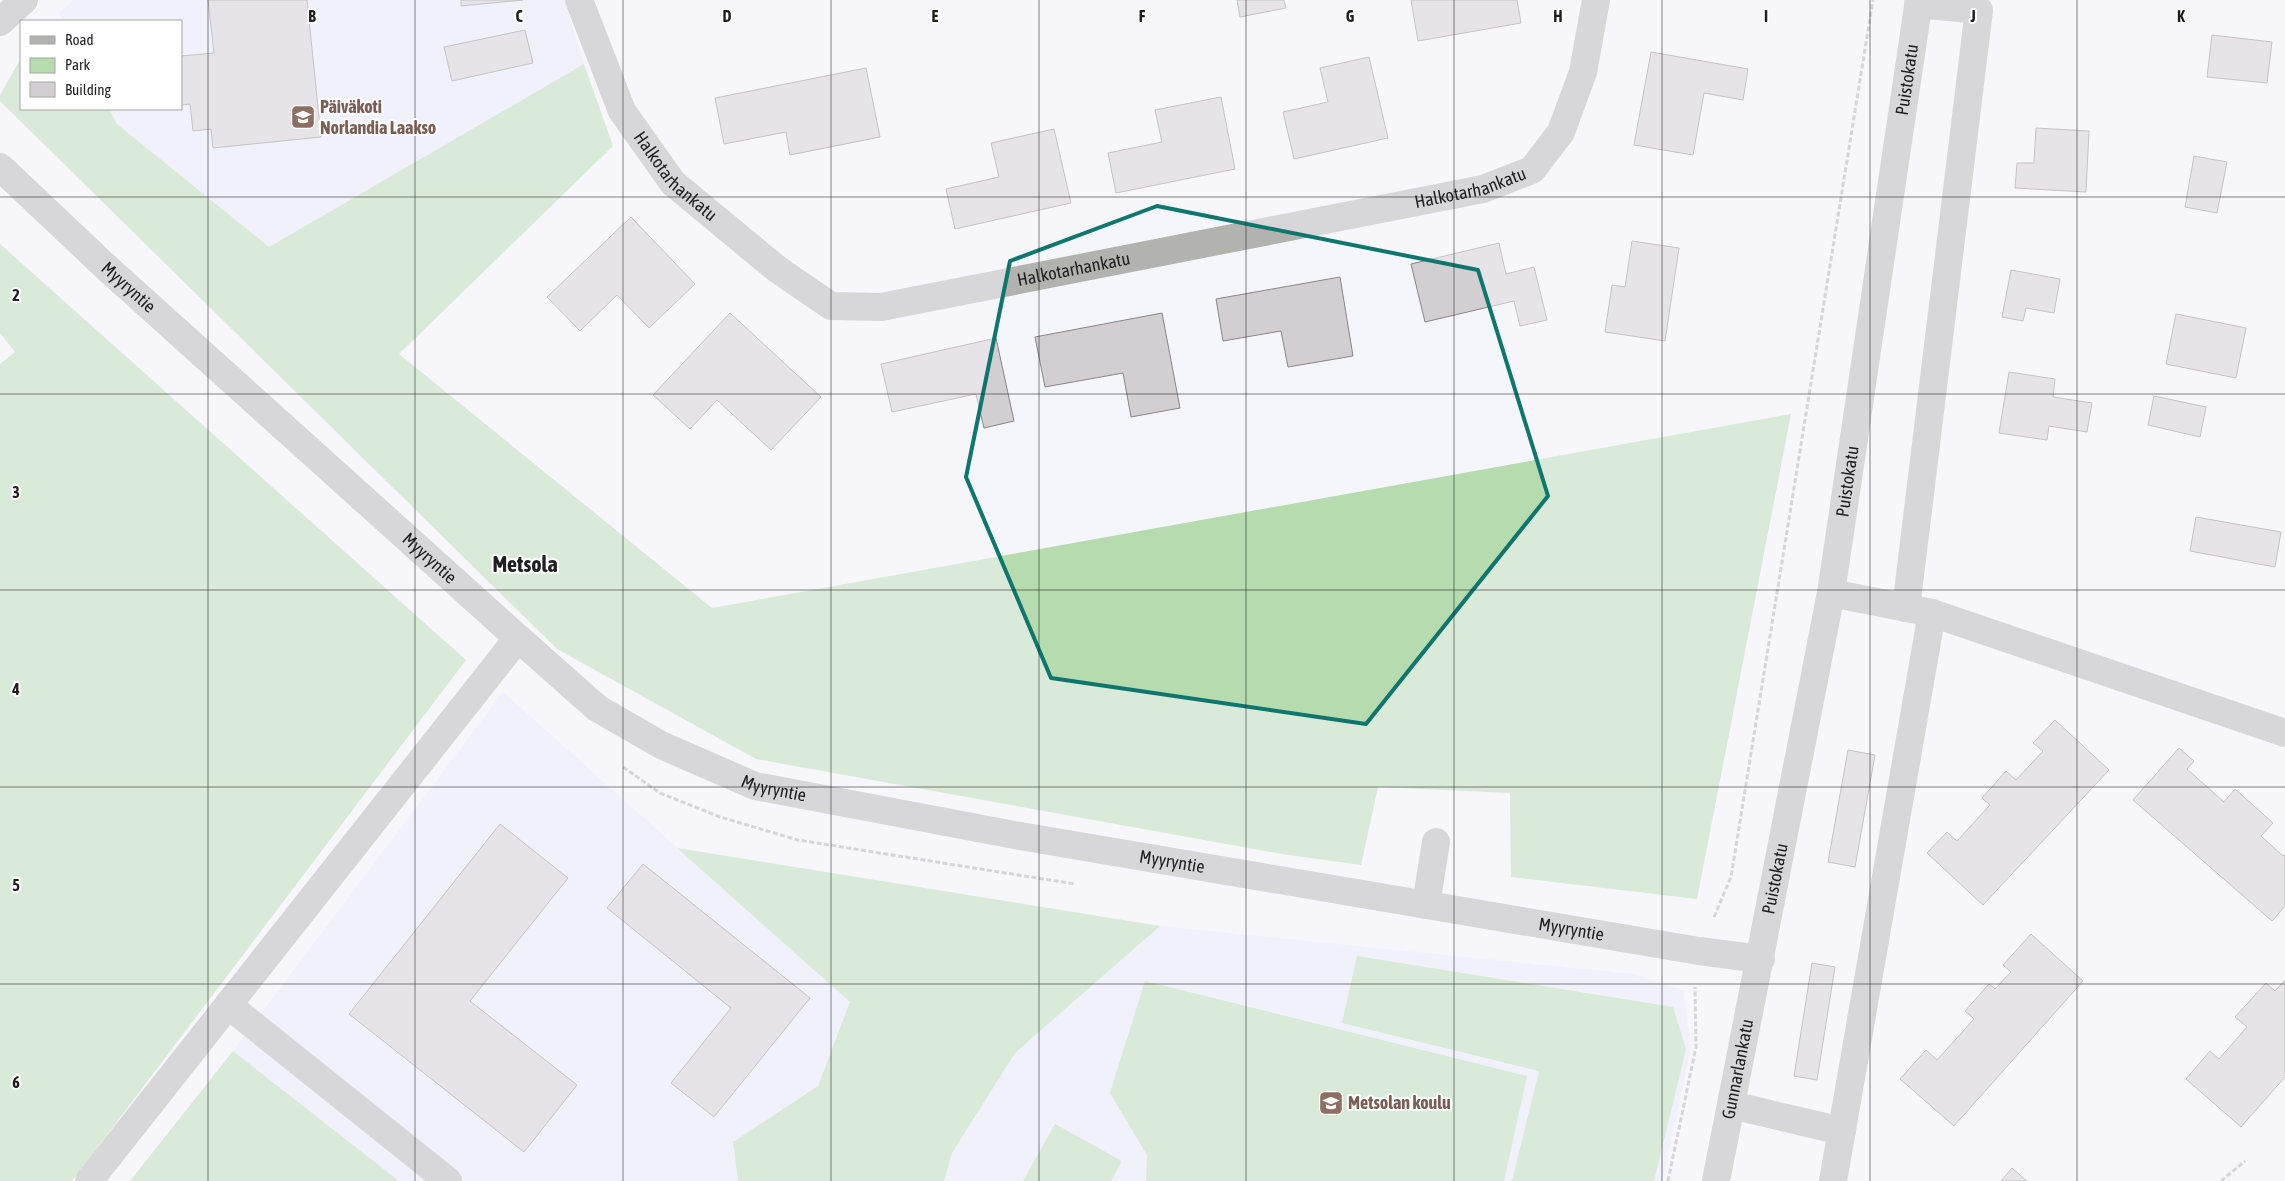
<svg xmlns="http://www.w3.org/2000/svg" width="2285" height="1181" viewBox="0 0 2285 1181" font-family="'Asap Condensed',sans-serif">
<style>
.built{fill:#e9ecf9}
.green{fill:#b6dbae}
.building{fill:#d3ced1;stroke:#8a8588}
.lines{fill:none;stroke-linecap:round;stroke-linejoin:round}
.path{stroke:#adadb1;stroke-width:3;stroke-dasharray:5 2.5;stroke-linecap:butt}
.minor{stroke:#b2b2af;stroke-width:28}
.marked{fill:none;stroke:#0f766e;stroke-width:4;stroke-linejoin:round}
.grid{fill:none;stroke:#1f1f21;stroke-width:1;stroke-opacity:0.55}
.labels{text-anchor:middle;stroke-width:4;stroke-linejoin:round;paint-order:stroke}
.street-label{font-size:18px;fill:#1f1f21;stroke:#fff}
.education-label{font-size:18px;font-weight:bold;fill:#785e54;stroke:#fff;text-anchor:start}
.district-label{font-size:22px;font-weight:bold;fill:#1f1f21;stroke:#fff}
.grid-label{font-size:16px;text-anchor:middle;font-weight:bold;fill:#1f1f21;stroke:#fff;stroke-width:4;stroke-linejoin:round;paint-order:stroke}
</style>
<rect width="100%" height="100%" fill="#f5f6fb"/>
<g class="built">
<polygon points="74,0 564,0 584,64 269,247 117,124 109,109 181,109 181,21 63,21 59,13"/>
<polygon points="503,692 850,1002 818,1086 733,1142 738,1181 399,1181 233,1051"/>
<polygon points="1160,926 1632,974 1684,991 1691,1049 1662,1181 944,1181 952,1153 1015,1053"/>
</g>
<g class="green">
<polygon points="21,58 21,109 109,109 117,124 269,247 584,64 613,146 399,354 712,608 1791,414 1697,899 1511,877 1510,793 1378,787 1361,865 1282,854 756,759 557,649 0,101 0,95"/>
<polygon points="0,244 466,660 72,1181 0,1181 0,364 15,352 0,333"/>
<polygon points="677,848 1160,926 1015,1053 952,1153 944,1181 738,1181 733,1142 818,1086 850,1002"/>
<polygon points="1357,956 1673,1007 1686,1049 1654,1181 1512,1181 1539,1071 1342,1023"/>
<polygon points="1145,981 1527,1076 1504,1181 1146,1181 1147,1155 1110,1093"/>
<polygon points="233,1051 399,1181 130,1181"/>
<polygon points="1055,1124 1122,1161 1111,1181 1023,1181"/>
</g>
<g class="building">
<polygon points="208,0 307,0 321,137 213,148 211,129 193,131 190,104 181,105 181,56 214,53"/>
<polygon points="461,0 523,0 461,6"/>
<polygon points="1237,0 1284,0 1286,8 1240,17"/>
<polygon points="1411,0 1517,0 1521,23 1418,41"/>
<polygon points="525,30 533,63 452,81 444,47"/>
<polygon points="2212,35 2272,42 2267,83 2207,77"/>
<polygon points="1651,52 1748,69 1743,100 1704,93 1693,155 1634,145"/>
<polygon points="1369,57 1388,138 1294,159 1283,112 1328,102 1320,68"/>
<polygon points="866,68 880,137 790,155 786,132 724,144 715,98"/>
<polygon points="1221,97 1235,169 1116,193 1108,153 1162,142 1155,110"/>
<polygon points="2036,128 2089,131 2086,192 2015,188 2017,163 2034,163"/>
<polygon points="1054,129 1071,203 955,229 946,189 999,177 991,143"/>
<polygon points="2194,156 2227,162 2217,213 2185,207"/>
<polygon points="631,217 695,284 649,328 617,295 580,331 547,297"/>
<polygon points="1632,241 1679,248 1665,341 1605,332 1612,285 1625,287"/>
<polygon points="1499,243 1506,274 1534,267 1547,320 1520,326 1514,301 1425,322 1411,264"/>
<polygon points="2011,270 2060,279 2054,313 2026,308 2023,321 2002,317"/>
<polygon points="1340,277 1353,356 1288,367 1281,331 1223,341 1216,299"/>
<polygon points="730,313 821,397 771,450 717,400 690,429 653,395"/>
<polygon points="1162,313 1180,408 1131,417 1123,373 1045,387 1035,337"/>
<polygon points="2176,314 2246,328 2236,378 2166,364"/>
<polygon points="996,338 1014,421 984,428 976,394 892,412 881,364"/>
<polygon points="2009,372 2055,379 2053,397 2092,403 2087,432 2049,426 2047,440 1999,433"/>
<polygon points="2154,396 2206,407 2200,437 2148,425"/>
<polygon points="2196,517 2281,532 2275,567 2190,551"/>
<polygon points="2055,720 2109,770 1983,905 1927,853 1947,832 1957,841 1990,805 1982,798 2006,771 2016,780 2043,751 2033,743"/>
<polygon points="2179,748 2194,761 2187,769 2224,802 2235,789 2273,823 2261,836 2283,856 2285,854 2285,906 2272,921 2133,800"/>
<polygon points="1848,750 1875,755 1855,867 1828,862"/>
<polygon points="500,824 568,878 470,1001 577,1085 524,1152 349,1014"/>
<polygon points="643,864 810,998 714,1117 671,1083 731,1008 607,908"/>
<polygon points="2031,934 2083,981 1954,1126 1900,1079 1926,1050 1937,1060 1974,1019 1965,1011 1989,984 1995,989 2011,972 2003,965"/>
<polygon points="1812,963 1835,967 1817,1080 1794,1076"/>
<polygon points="2285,980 2285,1077 2241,1127 2186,1079 2210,1051 2219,1059 2247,1027 2235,1017 2266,983 2275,991"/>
<polygon points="2012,1168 2027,1181 2001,1181"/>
</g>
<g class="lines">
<g class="path">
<polyline points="623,767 660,793 720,817 798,840 1075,884"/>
<polyline points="1714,917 1731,877 1873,0"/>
<polyline points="1668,1181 1696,1047 1695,987"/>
<polyline points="2221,1181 2245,1161"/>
</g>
<g class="minor">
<path id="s1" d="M579,0L622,111L673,183L777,269L831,306L881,307L1483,189L1532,170L1561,132L1583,72L1596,0"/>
<polyline points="0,22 24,0"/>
<path id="s2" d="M0,167L107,268L518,638L597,708L661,745L755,786L1020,836L1699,951L1761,959"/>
<polyline points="1831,593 1932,613 2285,733"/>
<polyline points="1906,608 1979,10 1918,4"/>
<polyline points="1426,905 1436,842"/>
<polyline points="228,1005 448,1181"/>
<polyline points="1731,1105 1842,1131"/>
<polyline points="89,1181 518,638"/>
<path id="s3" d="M1716,1181L1831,593L1919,0"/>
<polyline points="1833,1181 1932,613"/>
</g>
</g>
<path d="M0 0H2285V1181H0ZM1157,206L1478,270L1548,496L1366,724L1051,678L966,477L1010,261Z" fill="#f5f6fb" fill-opacity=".55" fill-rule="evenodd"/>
<path class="marked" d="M1157,206L1478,270L1548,496L1366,724L1051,678L966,477L1010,261Z"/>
<path class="grid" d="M208,0V1181M415,0V1181M623,0V1181M831,0V1181M1039,0V1181M1246,0V1181M1454,0V1181M1662,0V1181M1870,0V1181M2077,0V1181M0,197H2285M0,394H2285M0,590H2285M0,787H2285M0,984H2285"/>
<defs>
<symbol id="school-square" viewBox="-11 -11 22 22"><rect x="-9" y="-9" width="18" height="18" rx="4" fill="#8d6e63" stroke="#fff"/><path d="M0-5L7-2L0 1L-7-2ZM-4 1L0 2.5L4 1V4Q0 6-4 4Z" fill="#fff"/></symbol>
</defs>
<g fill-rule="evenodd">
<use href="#school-square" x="289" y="103" width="28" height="28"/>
<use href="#school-square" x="1317" y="1089" width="28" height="28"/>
</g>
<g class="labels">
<g class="street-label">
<text dy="6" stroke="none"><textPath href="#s3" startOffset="1118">Puistokatu</textPath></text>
<text dy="6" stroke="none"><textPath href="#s1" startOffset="204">Halkotarhankatu</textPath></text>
<text dy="6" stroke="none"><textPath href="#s1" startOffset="1059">Halkotarhankatu</textPath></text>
<text dy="6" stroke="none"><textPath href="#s1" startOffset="654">Halkotarhankatu</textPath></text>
<text dy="6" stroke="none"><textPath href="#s2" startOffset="176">Myyryntie</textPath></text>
<text dy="6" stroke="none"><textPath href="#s3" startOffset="712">Puistokatu</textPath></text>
<text dy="6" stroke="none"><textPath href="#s2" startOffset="581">Myyryntie</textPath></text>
<text dy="6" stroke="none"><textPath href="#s2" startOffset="1001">Myyryntie</textPath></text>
<text dy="6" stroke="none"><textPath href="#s2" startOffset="1406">Myyryntie</textPath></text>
<text dy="6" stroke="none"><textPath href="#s3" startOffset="308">Puistokatu</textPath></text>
<text dy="6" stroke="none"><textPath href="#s2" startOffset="1811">Myyryntie</textPath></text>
<text dy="6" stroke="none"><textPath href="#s3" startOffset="114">Gunnarlankatu</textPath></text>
</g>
<g class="education-label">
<text x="320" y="113">Päiväkoti<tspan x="320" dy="21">Norlandia Laakso</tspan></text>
<text x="1348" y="1109">Metsolan koulu</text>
</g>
<g class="district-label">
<text x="525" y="572">Metsola</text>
</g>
</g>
<g class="grid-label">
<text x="312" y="22">B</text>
<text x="519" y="22">C</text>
<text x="727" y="22">D</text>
<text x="935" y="22">E</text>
<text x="1142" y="22">F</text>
<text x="1350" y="22">G</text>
<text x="1558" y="22">H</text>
<text x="1766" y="22">I</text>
<text x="1973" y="22">J</text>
<text x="2181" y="22">K</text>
<text x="16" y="301">2</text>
<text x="16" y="498">3</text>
<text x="16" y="695">4</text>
<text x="16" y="891">5</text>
<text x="16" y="1088">6</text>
</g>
<rect x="20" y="20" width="162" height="90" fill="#ffffff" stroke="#a5a5a6"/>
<rect x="30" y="36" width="25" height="8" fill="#b2b2af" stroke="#a5a5a6"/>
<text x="65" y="45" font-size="15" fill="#1f1f21">Road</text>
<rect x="30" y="58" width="25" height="15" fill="#b6dbae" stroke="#a5a5a6"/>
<text x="65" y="70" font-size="15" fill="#1f1f21">Park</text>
<rect x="30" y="82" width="25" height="15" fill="#d3ced1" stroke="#a5a5a6"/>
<text x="65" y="95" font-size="15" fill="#1f1f21">Building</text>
</svg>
